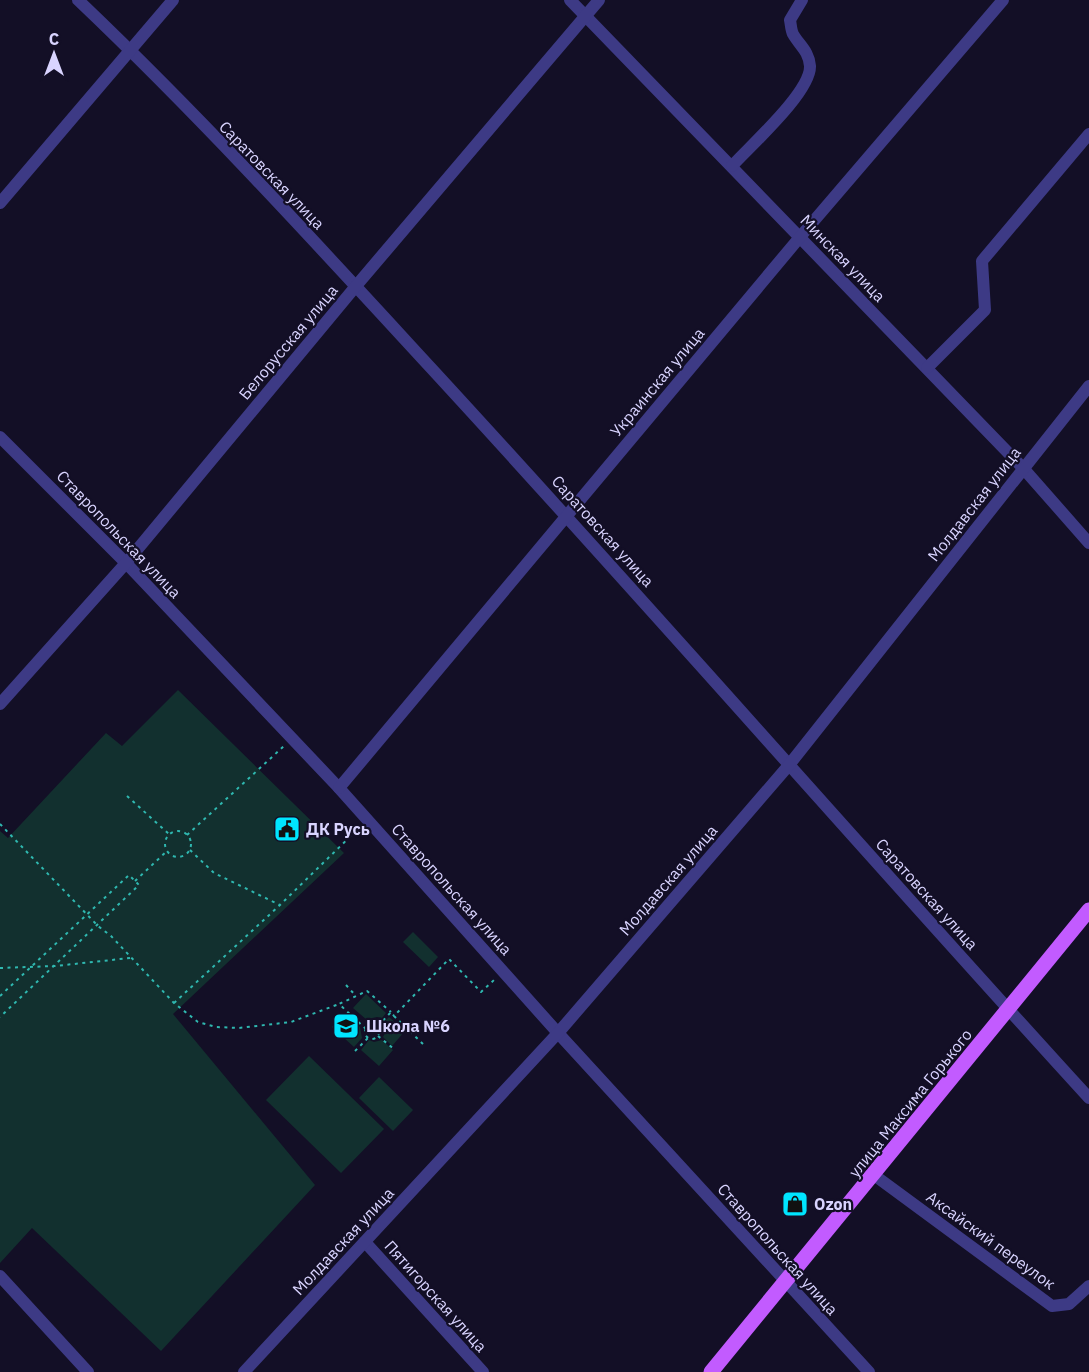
<svg xmlns="http://www.w3.org/2000/svg" width="1089" height="1372" viewBox="0 0 1089 1372" font-family="'IBM Plex Sans',sans-serif">
<style>
.green{fill:#12302f}
.lines{fill:none;stroke-linecap:round;stroke-linejoin:round}
.path{stroke:#2fb8b0;stroke-width:2;stroke-dasharray:3 4.5;stroke-linecap:butt}
.minor{stroke:#3d3a85;stroke-width:12}
.major{stroke:#c25bff;stroke-width:15}
.labels{text-anchor:middle;stroke-width:4.5;stroke-linejoin:round;paint-order:stroke}
.street-label{font-size:16px;fill:#d9d4ff;stroke:#130f26}
.poi-label{font-size:16px;font-weight:bold;fill:#d9d4ff;stroke:#130f26;text-anchor:start}
</style>
<rect width="100%" height="100%" fill="#130f26"/>
<g class="green">
<polygon points="178,690 344,853 173,1014 315,1185 161,1351 32,1228 0,1263 0,831 8,838 106,733 122,746"/>
<polygon points="413,932 438,957 429,967 403,942"/>
<polygon points="366,994 386,1013 382,1018 377,1017 367,1020 353,1008"/>
<polygon points="345,1013 360,1027 362,1038 354,1047 332,1027"/>
<polygon points="389,1017 405,1031 392,1046 383,1037 386,1031 381,1025"/>
<polygon points="369,1040 374,1042 382,1040 393,1050 379,1066 361,1050"/>
<polygon points="309,1056 384,1129 341,1173 266,1100"/>
<polygon points="379,1077 413,1110 393,1131 359,1098"/>
</g>
<g class="lines">
<g class="path">
<polyline points="127,796 170,835"/>
<polyline points="0,824 98,926 111,936 174,1003 198,1022 216,1027 239,1028 291,1022 339,1004"/>
<circle cx="178" cy="844" r="13"/>
<polyline points="187,835 284,746"/>
<polyline points="190,850 214,873 280,905"/>
<polyline points="135,881 167,851"/>
<polyline points="0,968 55,966 130,958"/>
<polyline points="346,985 356,996"/>
<polyline points="0,996 129,875 139,885 0,1017"/>
<polyline points="174,1003 280,905 359,828"/>
<circle cx="372" cy="1032" r="7"/>
<polyline points="378,1026 391,1012 394,1016"/>
<polyline points="366,1029 339,1004 367,991 391,1012"/>
<polyline points="378,1036 394,1049"/>
<polyline points="423,1044 394,1016 449,959 481,992 494,980"/>
<polyline points="355,1051 368,1038"/>
</g>
<g class="minor">
<path d="M78,0C201,117 316,243 431,368C653,609 868,856 1089,1098"/>
<polyline points="570,0 1023,468 1089,543"/>
<path d="M732,166C750,146 811,92 810,66C809,51 799,45 793,34C791,30 791,25 790,20L802,0"/>
<polyline points="0,203 173,0"/>
<polyline points="927,368 985,310 982,261 1089,134"/>
<polyline points="0,437 126,563 339,788 558,1033 869,1372"/>
<polyline points="0,704 126,563 356,286 599,0"/>
<polyline points="339,788 800,237 1003,0"/>
<polyline points="874,1175 1052,1306 1069,1304 1089,1286"/>
<polyline points="365,1242 483,1372"/>
<polyline points="0,1276 88,1372"/>
<polyline points="244,1372 558,1033 789,765 1089,386"/>
</g>
<polyline class="major" points="711,1372 1089,910"/>
</g>
<defs>
<symbol id="civic-square" viewBox="-11 -11 22 22"><rect x="-9" y="-9" width="18" height="18" rx="4" fill="#00e5ff" stroke="#130f26"/><path d="M-.6-6.5H3V-4.5H.6V-3L4-1V1h2V6H-6V1h2V-1L-.6-3ZM-1.2 2.5V6h2.4V2.5Z" fill="#111"/></symbol>
<symbol id="school-square" viewBox="-11 -11 22 22"><rect x="-9" y="-9" width="18" height="18" rx="4" fill="#00e5ff" stroke="#130f26"/><path d="M0-5L7-2L0 1L-7-2ZM-4 1L0 2.5L4 1V4Q0 6-4 4Z" fill="#111"/></symbol>
<symbol id="shop-square" viewBox="-11 -11 22 22"><rect x="-9" y="-9" width="18" height="18" rx="4" fill="#00e5ff" stroke="#130f26"/><path d="M-5-2.5h2.3a2.7 3.5 0 0 1 5.4 0H5L5.5 6h-11ZM-1.5-2.5h3a1.5 2.3 0 0 0-3 0Z" fill="#111"/></symbol>
</defs>
<g fill-rule="evenodd">
<use href="#civic-square" x="272" y="814" width="30" height="30"/>
<use href="#school-square" x="331" y="1011" width="30" height="30"/>
<use href="#shop-square" x="780" y="1189" width="30" height="30"/>
</g>
<g class="labels">
<g class="street-label">
<text transform="translate(272 175) rotate(46)" y="6">Саратовская улица</text>
<text transform="translate(843 258) rotate(46)" y="6">Минская улица</text>
<text transform="translate(288 342) rotate(-50)" y="6">Белорусская улица</text>
<text transform="translate(657 382) rotate(-50)" y="6">Украинская улица</text>
<text transform="translate(974 504) rotate(-52)" y="6">Молдавская улица</text>
<text transform="translate(603 531) rotate(48)" y="6">Саратовская улица</text>
<text transform="translate(119 534) rotate(46)" y="6">Ставропольская улица</text>
<text transform="translate(668 880) rotate(-49)" y="6">Молдавская улица</text>
<text transform="translate(452 889) rotate(48)" y="6">Ставропольская улица</text>
<text transform="translate(927 894) rotate(48)" y="6">Саратовская улица</text>
<text transform="translate(910 1103) rotate(-51)" y="6">улица Максима Горького</text>
<text transform="translate(991 1240) rotate(36)" y="6">Аксайский переулок</text>
<text transform="translate(343 1241) rotate(-47)" y="6">Молдавская улица</text>
<text transform="translate(778 1249) rotate(48)" y="6">Ставропольская улица</text>
<text transform="translate(436 1296) rotate(48)" y="6">Пятигорская улица</text>
</g>
<g class="poi-label">
<text x="306" y="835">ДК Русь</text>
<text x="366" y="1032">Школа №6</text>
<text x="814" y="1210">Ozon</text>
</g>
</g>
<g transform="translate(54 54)" stroke="#130f26" stroke-width="4.5" paint-order="stroke">
<path d="M0-4.5L10 22L0 15L-10 22Z" fill="#d9d4ff"/>
<text y="-9" font-size="16" font-weight="bold" text-anchor="middle" fill="#d9d4ff">С</text>
</g>
</svg>
